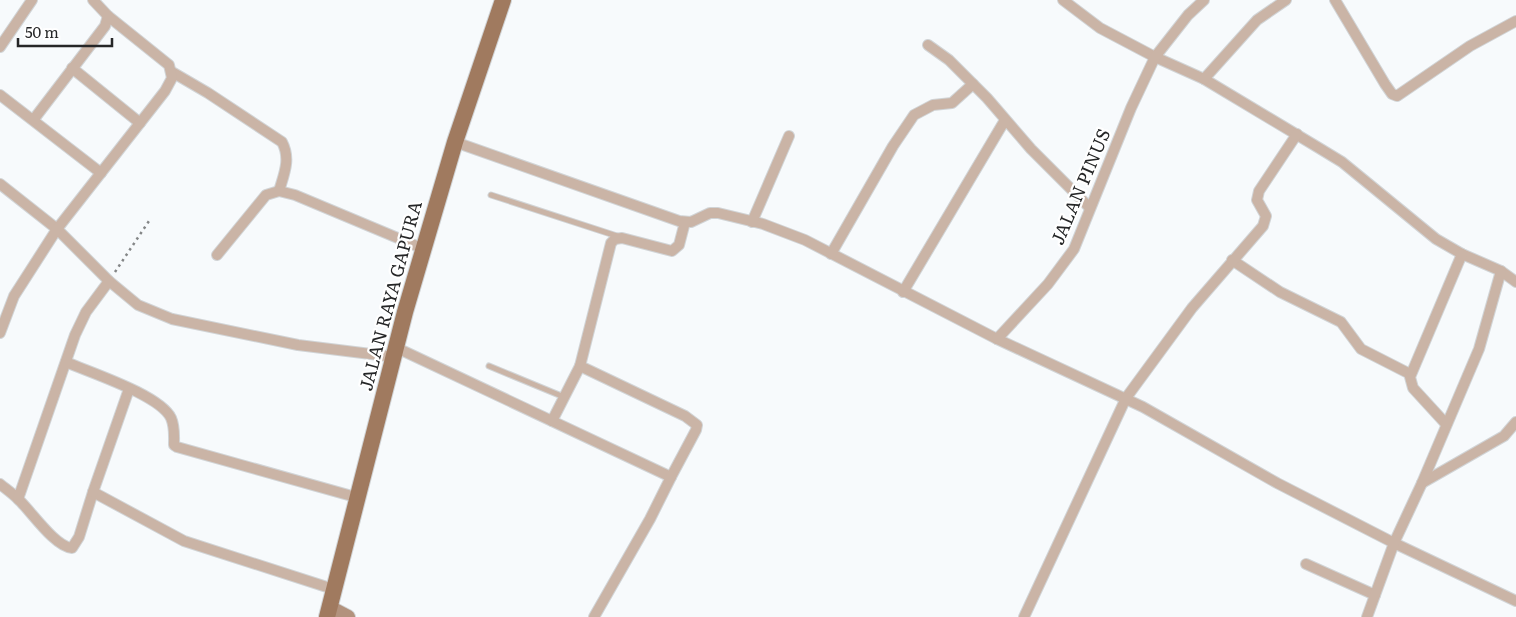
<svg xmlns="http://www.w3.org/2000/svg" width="1516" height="617" viewBox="0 0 1516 617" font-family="Literata,serif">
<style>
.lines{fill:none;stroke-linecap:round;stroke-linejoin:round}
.lane-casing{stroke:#d1d4d6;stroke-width:7}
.street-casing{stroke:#d1d4d6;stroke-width:12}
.secondary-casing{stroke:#d1d4d6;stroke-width:16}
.primary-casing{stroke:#d1d4d6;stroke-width:18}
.path{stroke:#848687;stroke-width:2.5;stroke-dasharray:2.5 4;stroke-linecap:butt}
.lane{stroke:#cab4a6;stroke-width:5}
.street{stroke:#cab4a6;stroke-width:10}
.secondary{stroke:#b2927d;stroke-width:14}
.primary{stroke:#a07a5f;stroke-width:16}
.labels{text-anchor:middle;stroke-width:4.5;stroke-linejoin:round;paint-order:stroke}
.street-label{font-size:18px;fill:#252627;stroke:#fff}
</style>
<rect width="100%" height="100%" fill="#f7fafc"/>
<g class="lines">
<defs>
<g id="lane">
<polyline points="491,195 620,237"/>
<polyline points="489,366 564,397"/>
</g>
<g id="street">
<polyline points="1063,0 1100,28 1155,57 1204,79 1319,148 1342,162 1436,239 1462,254 1501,271 1516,282"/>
<polyline points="1335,0 1385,84 1392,94 1397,96 1470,46 1516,21"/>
<polyline points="928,45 949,60 987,98 1031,149 1090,208"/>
<polyline points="0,47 32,0"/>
<polyline points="72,68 140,123"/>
<path d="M172,72L208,93L282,142C291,159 284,174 279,191"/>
<polyline points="1204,79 1257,20 1286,0"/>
<polyline points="0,95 101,173"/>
<polyline points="34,119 105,26 108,16"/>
<polyline points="455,142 679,221 691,222 710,213 718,213 763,224 805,240 997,339 1143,407 1277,483 1394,543 1516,601"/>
<polyline points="0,184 57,229 109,281 138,305 172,319 298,345 395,357"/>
<polyline points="752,222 789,136"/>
<polyline points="831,254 893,146 914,115 933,105 952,103 973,84"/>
<polyline points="217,255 266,195 279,191 295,195 424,249"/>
<polyline points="1232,260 1280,292 1341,322 1361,349 1410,374"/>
<polyline points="903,292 1005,120"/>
<polyline points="0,333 14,296 57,229 165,91 172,78 169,65 108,16 93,0"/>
<polyline points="997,339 1048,284 1074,249 1131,108 1155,57 1188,15 1204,0"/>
<polyline points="397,348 671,477 650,519 594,617"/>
<path d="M66,362C91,373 160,395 171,418C175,427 174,435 174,445L177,447L359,498"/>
<polyline points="552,421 580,366"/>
<polyline points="1446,424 1413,388 1410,377 1462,254"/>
<polyline points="671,477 696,430 697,425 685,416 580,366 611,243 615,239 622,238 672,251 679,245 685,222"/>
<polyline points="1422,483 1504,436 1516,422"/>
<path d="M0,484C6,489 12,493 18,499C31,511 55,547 72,548L79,537L93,492L184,541L333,589"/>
<polyline points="93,492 129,389"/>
<polyline points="18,499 75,335 86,312 109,281"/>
<polyline points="1306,564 1375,595"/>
<polyline points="1024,617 1126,398 1192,308 1263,226 1266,216 1257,200 1259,191 1297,134"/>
<polyline points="1367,617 1394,543 1422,483 1479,349 1501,271"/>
</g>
<polyline id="secondary" points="329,607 348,617"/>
<polyline id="primary" points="327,617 405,312 455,142 503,0"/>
</defs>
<use href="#lane" class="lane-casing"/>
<use href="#street" class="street-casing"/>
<use href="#secondary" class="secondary-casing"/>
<use href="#primary" class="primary-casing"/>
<polyline class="path" points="115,272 151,218"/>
<use href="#lane" class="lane"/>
<use href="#street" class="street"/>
<use href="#secondary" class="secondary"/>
<use href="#primary" class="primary"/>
</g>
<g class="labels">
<g class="street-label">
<text transform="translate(1081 187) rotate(-67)" y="6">JALAN PINUS</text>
<text transform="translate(391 296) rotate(-75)" y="6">JALAN RAYA GAPURA</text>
</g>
</g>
<path d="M18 38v8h94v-8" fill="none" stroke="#252627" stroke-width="2.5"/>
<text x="25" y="38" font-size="15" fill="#252627" stroke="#ffffff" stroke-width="4" paint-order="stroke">50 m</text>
</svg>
